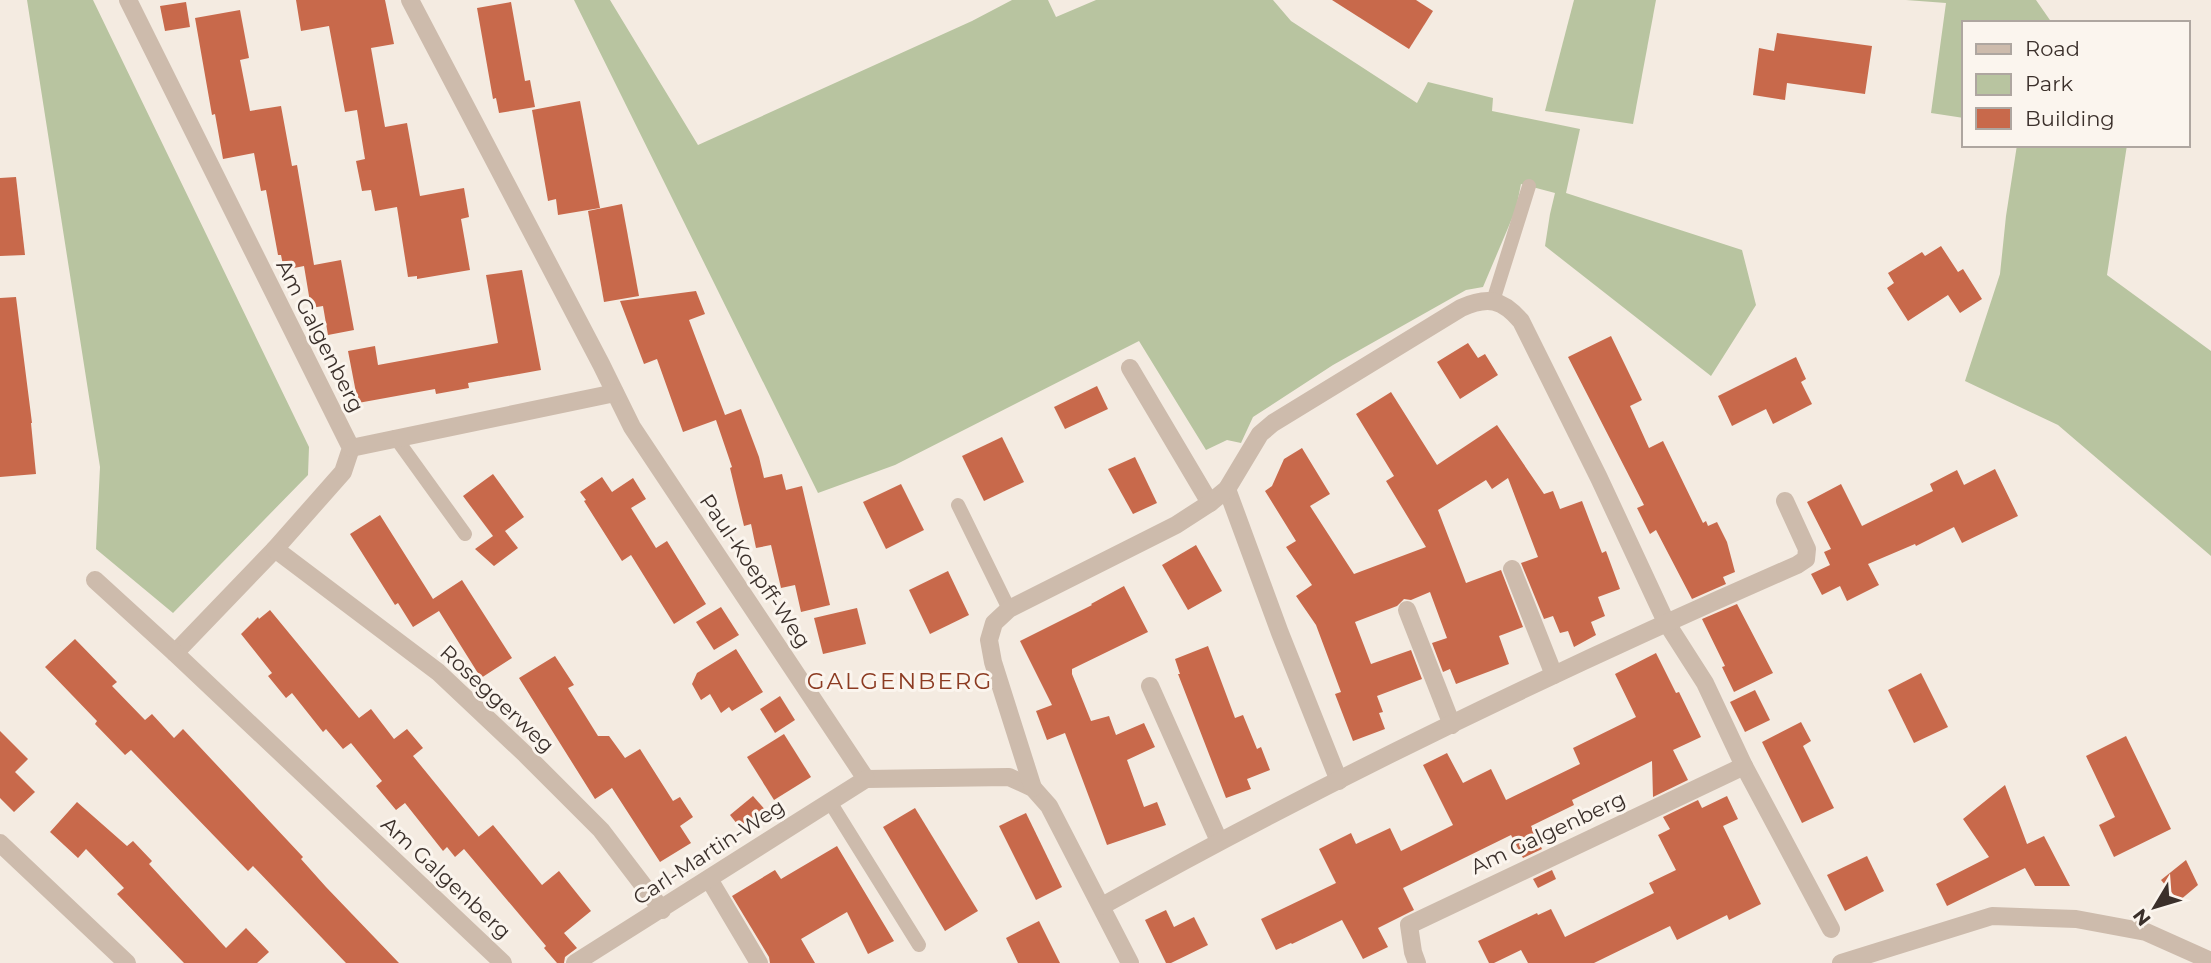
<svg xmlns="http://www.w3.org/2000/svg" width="2211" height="963" viewBox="0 0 2211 963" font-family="Montserrat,sans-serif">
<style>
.green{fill:#b8c4a0}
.building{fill:#c8694b}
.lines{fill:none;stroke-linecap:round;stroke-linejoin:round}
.lane{stroke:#cdbbac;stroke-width:14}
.street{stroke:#cdbbac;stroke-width:18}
.labels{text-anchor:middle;stroke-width:6;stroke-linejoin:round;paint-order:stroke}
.street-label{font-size:21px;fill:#3b302b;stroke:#fbf5ee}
.neighbourhood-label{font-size:23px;letter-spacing:2px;fill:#8c3b22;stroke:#fbf5ee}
</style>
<rect width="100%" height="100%" fill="#f4ebe1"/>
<g class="green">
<polygon points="27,0 93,0 309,447 308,475 173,613 96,549 100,467"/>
<polygon points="574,0 610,0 698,145 972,21 1012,0 1048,0 1056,17 1096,0 1273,0 1291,21 1417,103 1428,82 1493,98 1492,111 1580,129 1566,193 1742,250 1756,305 1711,376 1545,246 1550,214 1555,193 1521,184 1516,209 1483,287 1466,290 1333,365 1253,417 1241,443 1227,440 1206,450 1139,341 895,465 818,493"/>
<polygon points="1574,0 1656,0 1633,124 1545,111"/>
<polygon points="1906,0 2036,0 2052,23 1964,23 1964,118 1931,113 1946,3"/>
<polygon points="2017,145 2127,145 2107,275 2211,351 2211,556 2058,425 1965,381 2000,274 2006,216"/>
</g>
<g class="building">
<polygon points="296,0 385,0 394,44 371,48 385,127 407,123 420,196 464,188 469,217 461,219 470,270 417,279 417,276 408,277 397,207 375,211 371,190 362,191 356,161 365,159 357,110 345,112 329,26 301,31"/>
<polygon points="1332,0 1416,0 1433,11 1409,49"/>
<polygon points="186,2 190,27 165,31 160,6"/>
<polygon points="511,2 525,81 530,80 535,107 499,113 496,98 493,99 477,8"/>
<polygon points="240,10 249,58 240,60 250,111 281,106 292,166 297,165 314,265 341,260 354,330 328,335 323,306 311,308 304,266 284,270 281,255 278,255 266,190 261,191 254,153 223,159 215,114 212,115 195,18"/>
<polygon points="1777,33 1872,46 1865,94 1787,83 1785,100 1753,95 1759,48 1774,51"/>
<polygon points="580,101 600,208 558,215 556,199 548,201 532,110"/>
<polygon points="16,177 25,255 0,256 0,178"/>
<polygon points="622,204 639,296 604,302 588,211"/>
<polygon points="1941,246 1958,272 1963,269 1982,299 1960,313 1948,295 1908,321 1887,288 1894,283 1888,273 1922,252 1925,256"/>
<polygon points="522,270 541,370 468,383 469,388 436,394 435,389 358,403 348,351 375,346 378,365 498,343 486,275"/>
<polygon points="696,291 705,314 689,320 725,415 741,409 759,457 764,478 782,474 786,490 802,486 830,605 801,612 795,585 781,588 771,545 756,548 751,524 744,526 730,468 732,467 716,420 683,432 657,359 644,364 620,301"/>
<polygon points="16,297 32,423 31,423 36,474 0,477 0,298"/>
<polygon points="1611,336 1642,400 1630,406 1649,448 1663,441 1703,523 1706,521 1708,526 1717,522 1727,542 1735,572 1723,577 1726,584 1692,599 1656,530 1650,534 1637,508 1644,505 1568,357"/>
<polygon points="1468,343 1478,358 1485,354 1498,375 1460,399 1437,362"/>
<polygon points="1796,357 1806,379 1801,382 1812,404 1773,424 1766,409 1732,426 1718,396"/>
<polygon points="1097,386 1108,409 1065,429 1054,407"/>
<polygon points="1391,392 1437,465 1497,425 1544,494 1553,491 1560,509 1582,501 1602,553 1606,551 1620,589 1598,597 1605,616 1591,622 1596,635 1574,647 1568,631 1560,633 1553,616 1544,619 1521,563 1538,557 1508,478 1492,489 1486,480 1438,510 1466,583 1501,570 1523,627 1499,636 1509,664 1456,684 1450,669 1443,672 1432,643 1447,638 1430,592 1411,600 1404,599 1397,606 1355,622 1371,664 1411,650 1422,679 1377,696 1383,712 1379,713 1385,729 1353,741 1335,694 1341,692 1316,625 1296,596 1312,585 1286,547 1296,541 1265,491 1272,486 1284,459 1302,448 1330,494 1310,506 1354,574 1426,547 1386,481 1394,476 1356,414"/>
<polygon points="1002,437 1024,482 984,501 962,456"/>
<polygon points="1135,457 1157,503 1133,514 1108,469"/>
<polygon points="1995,469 2018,516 1962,543 1954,527 1916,546 1915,544 1868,564 1879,585 1847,601 1840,586 1822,595 1811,574 1830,565 1824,552 1831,549 1807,502 1841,484 1862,526 1933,491 1930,484 1957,470 1964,485"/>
<polygon points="493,474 524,517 505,531 518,548 494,566 475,549 493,536 463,496"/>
<polygon points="602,477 612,492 633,478 646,499 631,508 656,548 667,541 706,604 674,624 631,555 622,561 584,501 586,500 580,492"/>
<polygon points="901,484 924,530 886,549 863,502"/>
<polygon points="380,515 433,599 462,580 512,658 481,678 439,611 413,627 398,603 395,605 350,534"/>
<polygon points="1196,545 1222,591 1188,610 1162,565"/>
<polygon points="948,571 969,615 930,634 909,590"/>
<polygon points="1124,586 1148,632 1072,669 1072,674 1091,721 1109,716 1116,735 1144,723 1155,747 1127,760 1144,807 1157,802 1166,825 1107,845 1065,733 1047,740 1036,711 1052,705 1020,641 1092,605 1091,604"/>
<polygon points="1737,604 1773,673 1734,692 1722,667 1725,666 1702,619"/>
<polygon points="721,607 739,635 714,650 696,622"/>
<polygon points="857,608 866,644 823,654 814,618"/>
<polygon points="270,610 359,718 371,709 394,739 407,729 423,748 413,756 479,837 471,843 493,825 542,885 559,871 591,911 564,933 577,948 565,957 564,963 557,963 544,948 546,946 464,849 455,857 447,847 443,851 405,803 396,810 376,786 382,781 351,743 343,749 326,729 323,732 292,693 286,698 268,676 272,673 241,634 258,617 259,619"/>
<polygon points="75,639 117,682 112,686 145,720 152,714 174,738 183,729 303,857 301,859 326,887 399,963 346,963 253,866 248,871 131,750 125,755 95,724 97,721 45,667"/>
<polygon points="1208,646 1235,718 1243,715 1257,749 1261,747 1270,770 1247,779 1251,789 1226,798 1178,674 1180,674 1175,659"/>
<polygon points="736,649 763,692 732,711 729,707 721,713 710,694 701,700 692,684 697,673"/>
<polygon points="1656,653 1676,693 1679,692 1701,737 1673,750 1688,780 1653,797 1652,761 1572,800 1574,805 1531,826 1542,849 1523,858 1511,835 1403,888 1414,910 1378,928 1388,947 1363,959 1342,920 1292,944 1291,943 1276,950 1261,919 1336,883 1319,849 1351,833 1356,844 1390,828 1401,851 1453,825 1423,765 1447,753 1463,783 1491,769 1506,800 1580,764 1573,748 1636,717 1615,674"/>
<polygon points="555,656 574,685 568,688 598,736 609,736 625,758 640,749 673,801 680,797 693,817 680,826 691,843 660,862 612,788 595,799 519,678"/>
<polygon points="1921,673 1948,727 1914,743 1888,690"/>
<polygon points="1755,690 1770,720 1745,732 1730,702"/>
<polygon points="780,696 795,720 775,733 760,709"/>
<polygon points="1801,722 1811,741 1803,746 1834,808 1802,823 1762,742"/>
<polygon points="0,731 28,759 15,772 35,792 14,812 0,798"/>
<polygon points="784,734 811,777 774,800 747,757"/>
<polygon points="2126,736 2171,829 2114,857 2099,825 2115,817 2086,756"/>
<polygon points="2005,785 2027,844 2044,836 2070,886 2035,886 2025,868 1947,906 1936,884 1989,857 1963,819"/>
<polygon points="753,796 769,814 745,834 730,815"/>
<polygon points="1727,796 1738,819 1723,826 1761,904 1729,920 1727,915 1677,940 1670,926 1594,963 1528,963 1521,950 1494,963 1489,963 1478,941 1537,913 1538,915 1551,909 1565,937 1654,893 1649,883 1676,870 1658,835 1670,829 1663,817 1698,800 1702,808"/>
<polygon points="77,802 127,846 133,841 152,861 149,864 226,948 246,928 269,952 257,963 184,963 117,894 124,888 86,849 78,858 50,832"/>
<polygon points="915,808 978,911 945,931 883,827"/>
<polygon points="1026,813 1062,887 1036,900 999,826"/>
<polygon points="837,846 894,941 868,954 847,912 801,939 815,963 770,963 769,957 732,896 775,870 781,879"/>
<polygon points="1867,856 1884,891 1845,911 1827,875"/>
<polygon points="2186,860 2198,885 2179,901 2161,880"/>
<polygon points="1552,870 1556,879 1538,888 1533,879"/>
<polygon points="1166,910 1174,927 1194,917 1208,945 1171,963 1166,963 1145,920"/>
<polygon points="1039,921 1060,963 1018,963 1006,938"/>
</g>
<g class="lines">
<g class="lane">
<polyline points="1493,301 1529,186"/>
<polyline points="395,437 465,534"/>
<polyline points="958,505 1009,609"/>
<polyline points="830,802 919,945"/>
</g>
<g class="street">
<polyline points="128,0 351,448 343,472 275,549 175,653"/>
<polyline points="410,0 601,364 632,427 866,779 1009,777 1033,788 1049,806 1130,963"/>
<polyline points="1130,368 1210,503"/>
<polyline points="351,448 615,393"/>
<polyline points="1227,489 1280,633 1339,781"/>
<polyline points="275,549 438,672 524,753 601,830 662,910"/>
<polyline points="1512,569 1554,675"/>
<polyline points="95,580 175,653 503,963"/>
<polyline points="1407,610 1452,725"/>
<polyline points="1150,686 1219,841"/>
<path d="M1033,788L993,662L989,640L994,623L1009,609L1176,525L1210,503L1227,489L1260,434L1273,423L1461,308C1488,296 1502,299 1521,321L1599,478L1666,622L1705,683L1744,766L1831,929"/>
<polyline points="0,843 127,963"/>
<polyline points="709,879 759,963"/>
<path d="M1102,906C1327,780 1561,668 1797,565L1806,559L1807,549L1785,501"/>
<polyline points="575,963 866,779"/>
<polyline points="1417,963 1413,952 1409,925 1744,766"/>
<polyline points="1841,963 1992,916 2076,919 2146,932 2211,961"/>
</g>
</g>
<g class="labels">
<g class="street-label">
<text transform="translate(320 336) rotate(63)" y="7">Am Galgenberg</text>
<text transform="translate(755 571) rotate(56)" y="7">Paul-Koepff-Weg</text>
<text transform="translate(497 699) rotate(43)" y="7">Roseggerweg</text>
<text transform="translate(1548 833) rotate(-25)" y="7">Am Galgenberg</text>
<text transform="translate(709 852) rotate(-33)" y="7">Carl-Martin-Weg</text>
<text transform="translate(446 878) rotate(43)" y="7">Am Galgenberg</text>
</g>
<g class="neighbourhood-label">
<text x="900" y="689">GALGENBERG</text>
</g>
</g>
<rect x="1962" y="21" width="228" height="126" fill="#fbf5ee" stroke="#aea6a0" stroke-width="2"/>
<rect x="1976" y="44" width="35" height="10" fill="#cdbbac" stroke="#aea6a0" stroke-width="2"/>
<text x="2025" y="56" font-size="21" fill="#3b302b">Road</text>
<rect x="1976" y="74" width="35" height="21" fill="#b8c4a0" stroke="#aea6a0" stroke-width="2"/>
<text x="2025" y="91" font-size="21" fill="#3b302b">Park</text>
<rect x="1976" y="108" width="35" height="21" fill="#c8694b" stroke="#aea6a0" stroke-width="2"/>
<text x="2025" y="126" font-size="21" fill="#3b302b">Building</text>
<g transform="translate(2155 907) rotate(232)" stroke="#fbf5ee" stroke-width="5" paint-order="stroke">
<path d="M0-5L12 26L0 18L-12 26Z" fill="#3b302b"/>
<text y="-10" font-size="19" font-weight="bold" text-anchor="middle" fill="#3b302b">N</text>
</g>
</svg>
